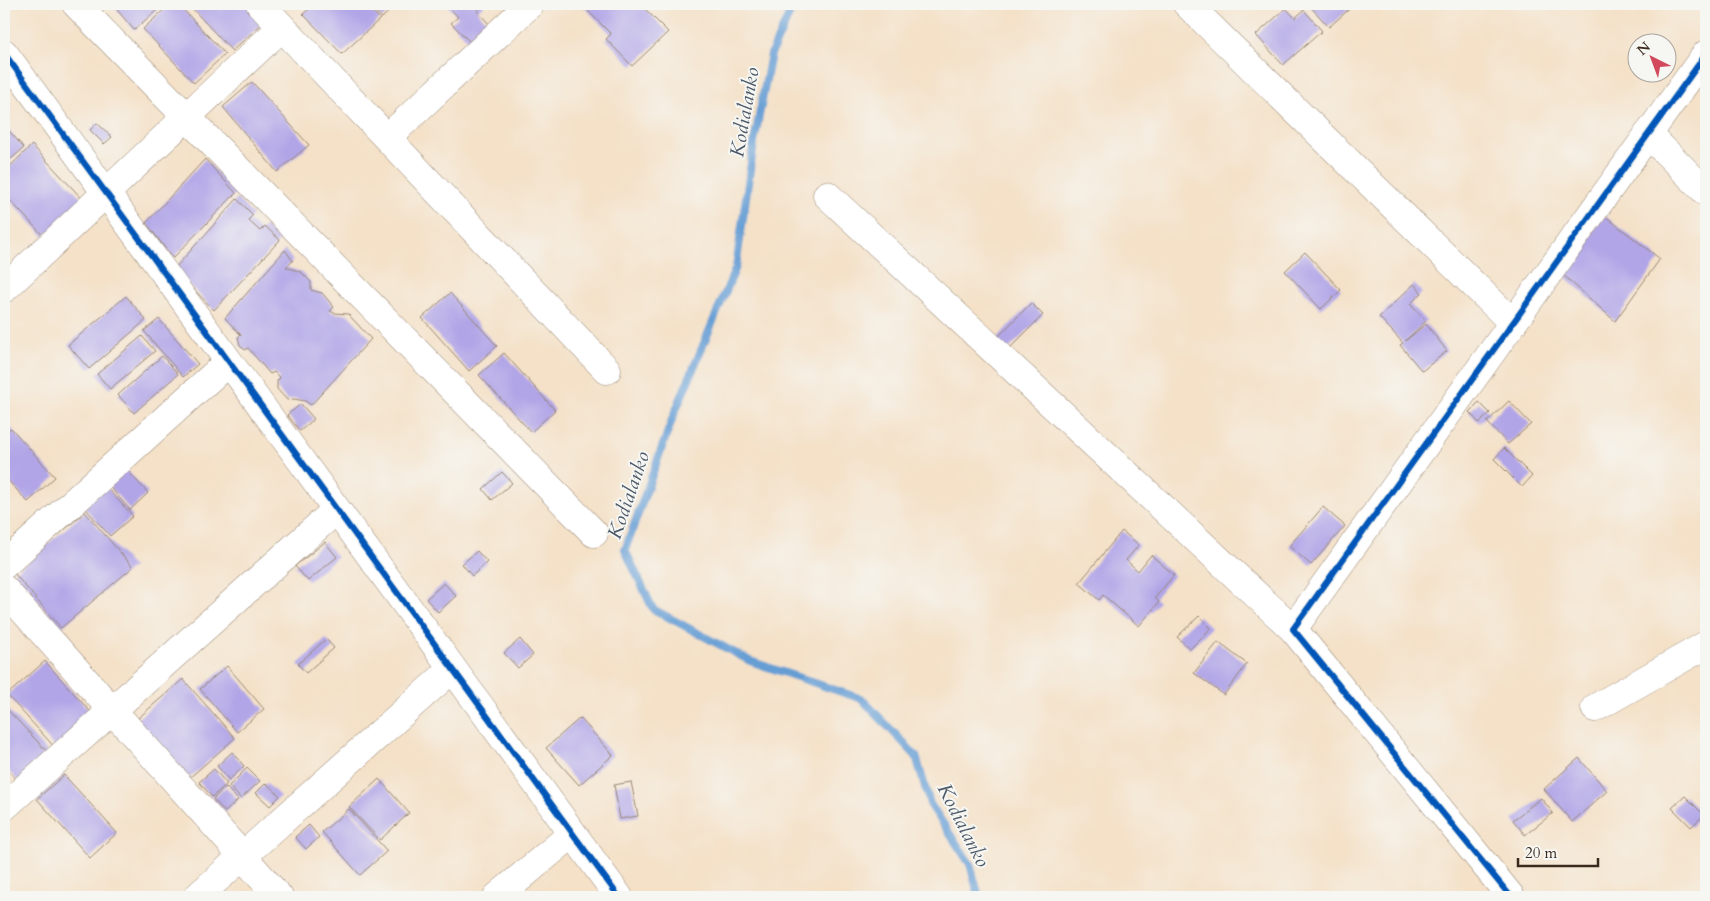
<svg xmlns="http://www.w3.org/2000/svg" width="1710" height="901" viewBox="0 0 1710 901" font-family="Cardo,serif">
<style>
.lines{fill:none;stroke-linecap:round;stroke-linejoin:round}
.stream{stroke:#669ed4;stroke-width:8}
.building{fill:#b1a5e7}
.minor-casing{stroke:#988673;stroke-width:29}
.minor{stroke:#fff;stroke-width:28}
.cycleway-casing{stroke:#f6f6f2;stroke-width:9}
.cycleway{stroke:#0057b8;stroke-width:6}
.labels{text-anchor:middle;stroke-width:4;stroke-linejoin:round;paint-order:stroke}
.water-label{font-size:20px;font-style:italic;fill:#4c5867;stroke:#f6f6f2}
</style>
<rect width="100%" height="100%" fill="#f6f6f2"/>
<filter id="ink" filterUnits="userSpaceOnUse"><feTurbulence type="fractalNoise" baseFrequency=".02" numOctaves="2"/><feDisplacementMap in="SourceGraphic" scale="10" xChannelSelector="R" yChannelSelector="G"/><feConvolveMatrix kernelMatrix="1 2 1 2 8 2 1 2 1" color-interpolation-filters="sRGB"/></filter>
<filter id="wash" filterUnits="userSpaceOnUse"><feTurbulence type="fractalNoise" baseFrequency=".0096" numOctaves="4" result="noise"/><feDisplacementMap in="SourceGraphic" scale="20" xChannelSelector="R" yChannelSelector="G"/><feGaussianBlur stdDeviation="1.12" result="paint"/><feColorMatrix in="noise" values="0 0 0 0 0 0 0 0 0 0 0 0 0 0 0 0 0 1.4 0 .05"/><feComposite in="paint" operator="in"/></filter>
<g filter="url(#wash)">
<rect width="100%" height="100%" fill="#f4e1c8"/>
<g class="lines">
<polyline class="stream" points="794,4 771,54 754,142 736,267 673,417 625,550 653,609 750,661 862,699 916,756 930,804 970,864 979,897"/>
</g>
<g id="blocks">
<g class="building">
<polygon points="112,4 164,4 134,30"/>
<polygon points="170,4 178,4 225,54 194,83 143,29"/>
<polygon points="188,4 249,4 265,21 232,51"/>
<polygon points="308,4 365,4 380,19 342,54 303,14 311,7"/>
<polygon points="367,4 397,4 382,18"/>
<polygon points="446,4 485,4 477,11 491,26 472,44 451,23 458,17"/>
<polygon points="587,4 640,4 668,32 632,66 606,39 611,34 584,7"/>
<polygon points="1310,4 1355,4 1329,27 1309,5"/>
<polygon points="1286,8 1295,18 1304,10 1322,31 1283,65 1256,35"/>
<polygon points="252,82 309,145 277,172 223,107"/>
<polygon points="97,123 112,137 104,144 90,130"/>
<polygon points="4,125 24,148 4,165"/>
<polygon points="32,145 88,205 49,242 4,194 4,172"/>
<polygon points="205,159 236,193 173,258 146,223"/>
<polygon points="237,199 253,215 248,220 260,231 265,226 280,240 214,310 174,269"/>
<polygon points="1604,215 1660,259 1615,321 1562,274"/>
<polygon points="285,250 293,261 286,267 301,272 311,282 311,290 322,293 334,307 330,311 334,313 348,314 371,339 311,405 305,401 294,399 287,400 277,389 277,381 280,378 274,372 270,374 248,348 245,350 240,345 238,337 241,335 225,318"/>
<polygon points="1305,252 1341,290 1321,309 1285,271"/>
<polygon points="1414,284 1422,293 1410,304 1426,321 1405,341 1426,324 1447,351 1422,371 1400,345 1403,343 1379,317"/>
<polygon points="450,293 497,346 469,371 422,318"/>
<polygon points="126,296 146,320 89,369 68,345"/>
<polygon points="1031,303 1043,315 1001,357 990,345"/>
<polygon points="159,319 198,364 183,377 144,331"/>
<polygon points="142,336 155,351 110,389 97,374"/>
<polygon points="504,353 555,410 531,432 479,375"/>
<polygon points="162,356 178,374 134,413 118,395"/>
<polygon points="1509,401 1531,424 1508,444 1487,422"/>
<polygon points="1479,402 1490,413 1479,423 1469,412"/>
<polygon points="301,404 314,419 300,431 287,415"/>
<polygon points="11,428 55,477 28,502 4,476 4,434"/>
<polygon points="1504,448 1532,476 1522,487 1494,459"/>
<polygon points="127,470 148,493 130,510 109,486"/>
<polygon points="502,472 512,483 492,500 483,489"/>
<polygon points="106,487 133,516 110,536 84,507"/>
<polygon points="1323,507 1345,526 1311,565 1289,546"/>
<polygon points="85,512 133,567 61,628 14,573"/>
<polygon points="1122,531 1139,545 1126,560 1138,571 1151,555 1174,575 1155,598 1159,602 1139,626 1103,595 1099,600 1079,583"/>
<polygon points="325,542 337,557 308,581 295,566"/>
<polygon points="477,551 487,562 472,576 462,564"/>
<polygon points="444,583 456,596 438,612 426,599"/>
<polygon points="1199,616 1211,628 1190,649 1177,637"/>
<polygon points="326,639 334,648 306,673 298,664"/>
<polygon points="520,639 533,655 518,668 504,653"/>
<polygon points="1218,642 1247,664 1224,695 1194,673"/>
<polygon points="45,661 96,718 59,752 7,695"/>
<polygon points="227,666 264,709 237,732 200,689"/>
<polygon points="183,679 235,738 188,779 136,720"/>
<polygon points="4,706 52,757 22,785 4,766"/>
<polygon points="580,718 613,755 579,785 546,748"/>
<polygon points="232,752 244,766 229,780 217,766"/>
<polygon points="1579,758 1607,791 1572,822 1544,789"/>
<polygon points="247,768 260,781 241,799 229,786"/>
<polygon points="214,769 227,784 212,797 199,782"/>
<polygon points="64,775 117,833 90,858 37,799"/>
<polygon points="379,779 409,813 380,840 349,807"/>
<polygon points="631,782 638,816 620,819 614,785"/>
<polygon points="266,783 280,796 270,806 256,793"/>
<polygon points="226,787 238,800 225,812 213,799"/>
<polygon points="1685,796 1704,815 1691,827 1672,808"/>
<polygon points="1541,798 1553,813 1525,835 1513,820"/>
<polygon points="349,809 387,851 360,875 322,832"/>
<polygon points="309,825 319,837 306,849 295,837"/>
</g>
</g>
</g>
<g filter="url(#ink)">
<use href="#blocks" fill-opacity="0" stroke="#988673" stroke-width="1"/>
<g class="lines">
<defs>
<g id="minor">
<polyline points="76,4 594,533"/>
<polyline points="260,4 607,370"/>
<polyline points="1187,4 1513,323"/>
<polyline points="4,53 619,897"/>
<polyline points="1648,134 1706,192"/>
<polyline points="387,138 530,4"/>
<polyline points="827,195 1293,629"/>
<polyline points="4,289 282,27"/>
<polyline points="4,565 228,362"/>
<polyline points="4,589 279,897"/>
<polyline points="1595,708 1706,645"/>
<polyline points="4,807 336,510"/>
<polyline points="197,897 452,669"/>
<polyline points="497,897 572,834"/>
<polyline points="1511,897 1293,629 1706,54"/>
</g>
</defs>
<use href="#minor" class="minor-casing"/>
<use href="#minor" class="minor"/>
<defs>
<g id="cycleway">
<polyline points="4,53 619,897"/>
<polyline points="1511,897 1293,629 1706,54"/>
</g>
</defs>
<use href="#cycleway" class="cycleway-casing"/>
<use href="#cycleway" class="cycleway"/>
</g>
</g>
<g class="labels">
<g class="water-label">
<text transform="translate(744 112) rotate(-80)" y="7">Kodialanko</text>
<text transform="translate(628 495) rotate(-71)" y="7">Kodialanko</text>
<text transform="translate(964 825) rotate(63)" y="7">Kodialanko</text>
</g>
</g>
<rect width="1710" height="901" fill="none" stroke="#f6f6f2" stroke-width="20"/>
<g transform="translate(1652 58) rotate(318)"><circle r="24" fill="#f6f6f2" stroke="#aba49d"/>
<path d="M0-4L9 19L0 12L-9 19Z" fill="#d1495b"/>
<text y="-8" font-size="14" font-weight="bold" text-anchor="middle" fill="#3b2a1e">N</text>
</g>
<path d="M1518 858v8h80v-8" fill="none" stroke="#3b2a1e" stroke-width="2.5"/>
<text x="1525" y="858" font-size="15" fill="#3b2a1e" stroke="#f6f6f2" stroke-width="4" paint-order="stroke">20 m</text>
</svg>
